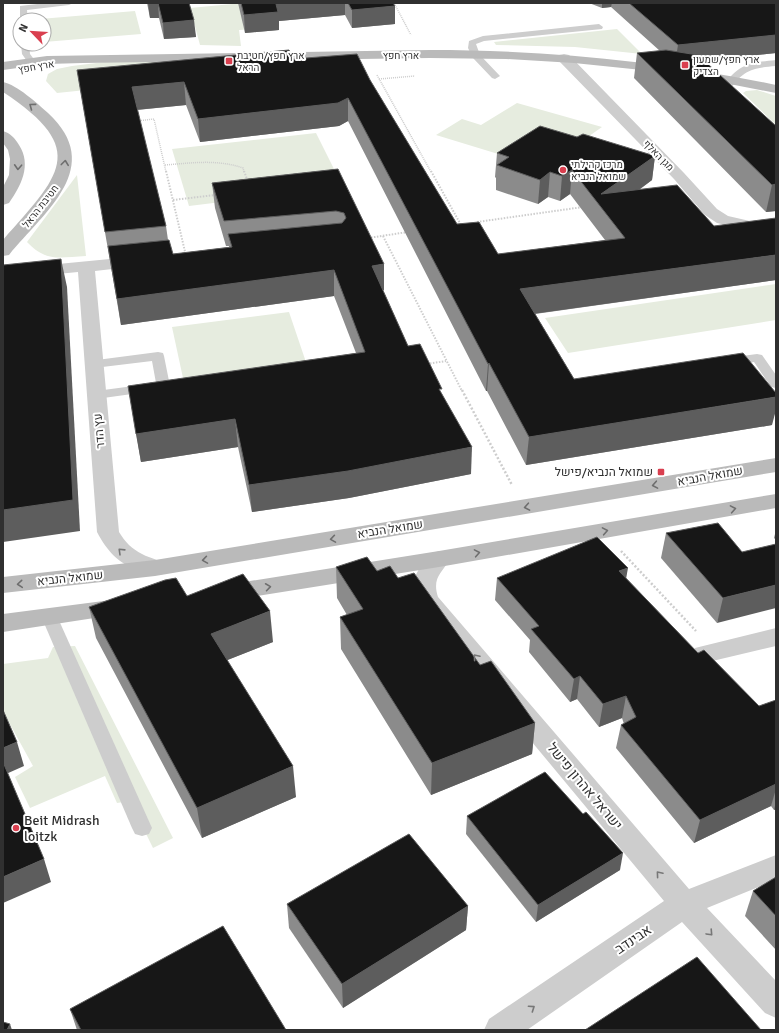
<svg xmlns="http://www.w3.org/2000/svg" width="779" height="1033" viewBox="0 0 779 1033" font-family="Signika,Heebo,sans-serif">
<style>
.green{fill:#e6ecdf}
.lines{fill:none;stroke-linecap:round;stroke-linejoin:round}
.path-far2{stroke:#cdcdcd;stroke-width:1.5;stroke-dasharray:1 1;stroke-linecap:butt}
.path-far1{stroke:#cdcdcd;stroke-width:2;stroke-dasharray:1.5 1.5;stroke-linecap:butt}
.path{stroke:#cdcdcd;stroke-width:2.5;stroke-dasharray:2 2;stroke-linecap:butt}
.lane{fill:#cdcdcd;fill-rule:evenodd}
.street{fill:#cdcdcd;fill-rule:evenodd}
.secondary{fill:#bababa;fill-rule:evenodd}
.wall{fill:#8b8b8b}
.shaded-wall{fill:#5d5d5d}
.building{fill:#171717;stroke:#5d5d5d}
.oneway{stroke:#6e6e6e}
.oneway2{stroke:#777}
.poi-dot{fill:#d93f4f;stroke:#fff;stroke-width:1.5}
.labels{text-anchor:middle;stroke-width:4;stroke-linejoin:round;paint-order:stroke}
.far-poi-label{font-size:10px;fill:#303030;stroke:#fff;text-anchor:start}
.far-street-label{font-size:10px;fill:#303030;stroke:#fff}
.street-label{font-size:12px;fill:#303030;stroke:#fff}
.poi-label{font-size:12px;fill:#303030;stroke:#fff;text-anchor:end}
.near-street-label{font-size:14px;fill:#303030;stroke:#fff}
.near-poi-label{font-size:14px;fill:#303030;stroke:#fff;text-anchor:start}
</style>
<rect width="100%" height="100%" fill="#fff"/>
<g class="green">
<polygon points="243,3 271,28 239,30 241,46 200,45 190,8"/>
<polygon points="135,11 141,34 44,42 44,20 40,19"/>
<polygon points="617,29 642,54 575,47 496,45 494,42"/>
<polygon points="268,61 271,71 57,93 46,81 48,74 57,69 72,66 105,62"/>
<polygon points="757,90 776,96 776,125 743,93 746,91"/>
<polygon points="517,103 602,127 565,153 508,157 436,135 462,119 481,125"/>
<polygon points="316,133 343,187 189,206 172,149"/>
<path d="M77,175L86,256C60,257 47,263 27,242Z"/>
<polygon points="776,284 776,320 568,353 545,318"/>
<polygon points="289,312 310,374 186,392 172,327"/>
<polygon points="75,646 173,838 153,848 130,801 117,803 105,776 30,808 15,777 33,766 6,717 3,718 3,664 48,658 53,647"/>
</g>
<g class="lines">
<g class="path-far2">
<polyline points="394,3 411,35"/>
<polyline points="377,75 431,172"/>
<polyline points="379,79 415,76"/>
<polyline points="137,121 154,119 166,172"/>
<path d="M165,165C191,163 217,159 243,168L244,172"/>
</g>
<g class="path-far1">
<polyline points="166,171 186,256"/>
<polyline points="244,171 248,182"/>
<polyline points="431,171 461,225"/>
<polyline points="173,200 215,195"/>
<polyline points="477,222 583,207"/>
<polyline points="383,236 462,391"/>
<polyline points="368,238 408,232"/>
<polyline points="427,364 446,361"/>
</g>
<g class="path">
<polyline points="462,390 512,485"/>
<polyline points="621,551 696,631"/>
</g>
<g class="lane">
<polygon points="46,3 73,3 69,5 27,10 28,20 20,20 20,6"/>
<polygon points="599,24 603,27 602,29 484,41 476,44 480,55 500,76 495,79 492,78 473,58 468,48 469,41 483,36"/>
<polygon points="21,44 29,44 30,54 36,62 35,64 29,64 22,54"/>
<path d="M776,60V66C752,68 743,70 729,91L730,94L728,96H722L719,91C738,65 745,63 776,60Z"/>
<polygon points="158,352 163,353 164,356 170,386 168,389 96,399 91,398 89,395 91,392 96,391 156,383 152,361 94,368 89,367 88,364 89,361"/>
<polygon points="757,354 762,355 776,375 776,388 771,387 754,362 727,366 722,365 721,362 722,359 727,358"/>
<polygon points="49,610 55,612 57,616 152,828 149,834 142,836 135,834 132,828 41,616 43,612"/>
</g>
<g class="street">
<polygon points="564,54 569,55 684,173 717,209 728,216 772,226 774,229 772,232 766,234 717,223 705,215 674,179 559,61 557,58 559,55"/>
<path d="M141,256L147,257L150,261L147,265L95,271L119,532C125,542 132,549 142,554C151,559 161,559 167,568L163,574C154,576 148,574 139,571C118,563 107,551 97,532L78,272L27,277L3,282V272L27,267Z"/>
<path d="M439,551L447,554L450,559C441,574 432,578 438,597L689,889L776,855V880L707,908L776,981V1018L765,1013L682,922L527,1030H484L489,1019L664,901L419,606L411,587C416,573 424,556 439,551Z"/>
<polygon points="776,628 776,646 704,663 695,660 692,654 695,648"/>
</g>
<g class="secondary">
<path d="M430,50C547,50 662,61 776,85V93L709,80L642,70L574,63L506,59L430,58L83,63L47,64L3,70V62L47,56Z"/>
<path d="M3,82C17,85 37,103 48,113C106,167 45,211 9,255L3,256V240C59,176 91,150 3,92Z"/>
<path d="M3,131C10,133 15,138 19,145C32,165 21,186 9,203L3,205V187L9,175L10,159L8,150L3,143Z"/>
<polygon points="776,458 776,472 155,576 3,593 3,577 155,560"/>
<polygon points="776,494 776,508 439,567 225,601 217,599 213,593 217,587 225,585 439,551"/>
<polygon points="119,599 127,601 131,607 127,613 3,632 3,614"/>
</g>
</g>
<g class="wall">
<polygon points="147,3 189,3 196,37 164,39 159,18 150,18"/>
<polygon points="238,3 393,3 395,6 395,24 352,28 345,15 279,21 279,30 245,33"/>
<polygon points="589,3 776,3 776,53 704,61 776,126 776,211 766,212 634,78 637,53 660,51 611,7 602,8"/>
<polygon points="293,59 370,80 457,224 498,254 605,240 570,194 560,201 548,197 538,204 496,190 496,178 495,177 497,153 577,137 655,156 652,180 639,190 714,226 776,280 535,314 574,379 772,425 526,465 487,391 486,391 348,121 339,126 200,142 186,105 137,110 166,226 168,240 173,254 229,247 229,246 226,246 215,208 212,183 338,169 384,290 383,290 408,346 442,394 471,474 349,498 252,512 238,447 141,462 128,386 356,353 334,296 121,325 77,70"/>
<polygon points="776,530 776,540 774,538"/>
<polygon points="666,533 742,552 717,623 661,558"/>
<polygon points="336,567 377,571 398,578 480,665 535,723 532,754 431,795 341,649 340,617 347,615 337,598"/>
<polygon points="497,578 626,578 698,653 759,706 776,700 776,809 774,810 771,806 694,843 616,748 621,725 624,724 622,718 599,727 577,699 570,702 529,652 530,640 495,600"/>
<polygon points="187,596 273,642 227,660 296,797 202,838 96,638 89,607"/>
<polygon points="583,814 620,870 536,922 466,834 467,816"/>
<polygon points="776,877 776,950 745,916 753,891"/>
<polygon points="287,904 468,906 466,930 343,1008 289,928"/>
<polygon points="70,1009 286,1030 77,1030"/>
</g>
<g class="shaded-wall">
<polygon points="148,3 158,3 159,18 150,18"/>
<polygon points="286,3 345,3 345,15 279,21 279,30 245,33 244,15 276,4"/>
<polygon points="602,3 612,3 611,7 602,8"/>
<polygon points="395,6 395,24 352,28 352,10"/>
<polygon points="194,20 196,37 164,39 163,23"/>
<polygon points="776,35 776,53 675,64 678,45"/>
<polygon points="184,82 186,105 135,110 132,87"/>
<polygon points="348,98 348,121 339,126 200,142 198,119"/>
<polygon points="655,156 652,180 607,213 601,194"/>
<polygon points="572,170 570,194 560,201 562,176"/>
<polygon points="550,172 548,197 538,204 540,180"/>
<polygon points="776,184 776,211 766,212 772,185"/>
<polygon points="776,255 776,280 518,316 520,289"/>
<polygon points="61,259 67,287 80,531 3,542 3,510"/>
<polygon points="384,264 384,290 372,291 372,266"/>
<polygon points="334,270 334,296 121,325 117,299"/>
<polygon points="489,363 487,391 486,391 488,364"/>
<polygon points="776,397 776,410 772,425 526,465 529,437"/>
<polygon points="235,419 238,447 141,462 136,434"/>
<polygon points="472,447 471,474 349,498 252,512 249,485"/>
<polygon points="628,568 624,590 619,571"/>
<polygon points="776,585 776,608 717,623 723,598"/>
<polygon points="270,611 273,642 215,665 211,634"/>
<polygon points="580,676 577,699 570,702 574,679"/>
<polygon points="626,696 622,718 599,727 603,704"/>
<polygon points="535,723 532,754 431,795 432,763"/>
<polygon points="17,742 24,766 6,774 3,766 3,748"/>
<polygon points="293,766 296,797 202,838 197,808"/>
<polygon points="776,784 776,789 771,806 694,843 700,820"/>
<polygon points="776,802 776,809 774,810"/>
<polygon points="623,853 620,870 536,922 538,905"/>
<polygon points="44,859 51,882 3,903 3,877"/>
<polygon points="468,906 466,930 343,1008 342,984"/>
<polygon points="10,1024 12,1030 7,1030"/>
</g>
<g class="building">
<polygon points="158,3 189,3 194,20 163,23"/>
<polygon points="241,3 286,3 276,4 278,12 244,15"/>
<polygon points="348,3 393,3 395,6 352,10"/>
<polygon points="629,3 776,3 776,35 678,45"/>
<polygon points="289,50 293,59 357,54 370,80 457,224 479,222 498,254 625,238 572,170 562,176 550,172 540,180 497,165 509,157 497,153 540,126 577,137 583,134 655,156 601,194 677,185 714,226 776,218 776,255 520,289 574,379 743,353 776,393 776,397 529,437 489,363 488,364 348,98 338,103 198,119 184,82 132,87 166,226 105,232 77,70"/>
<polygon points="666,50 698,55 776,126 776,184 772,185 637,53"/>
<polygon points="338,169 384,264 372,266 408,346 420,344 442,389 439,389 472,447 348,471 249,485 235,419 136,434 128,386 365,352 334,270 117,299 108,246 169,240 173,254 232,247 228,234 342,223 346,218 344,213 336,211 224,221 212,183"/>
<polygon points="61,259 73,500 3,510 3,265"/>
<polygon points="718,523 742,552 776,544 776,585 723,598 666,533"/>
<polygon points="597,537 628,568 619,571 698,653 704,650 759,706 776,700 776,784 700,820 621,725 636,717 626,696 603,704 580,676 574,679 531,629 539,626 497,578"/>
<polygon points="367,557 377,571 390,566 398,578 414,573 480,665 491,661 535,723 432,763 340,617 363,609 336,567"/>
<polygon points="243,574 270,611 211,634 293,766 197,808 89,607 165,580 176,578 187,596"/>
<polygon points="3,710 17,742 3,748"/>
<polygon points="3,762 44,859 3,877"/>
<polygon points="545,772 583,814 586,812 623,853 538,905 467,816"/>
<polygon points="409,834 468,906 342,984 287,904"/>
<polygon points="776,877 776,916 753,891"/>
<polygon points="223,926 286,1030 81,1030 70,1009"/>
<polygon points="697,957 761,1030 585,1030"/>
<polygon points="3,1022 10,1024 7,1030 3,1030"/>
</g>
<defs><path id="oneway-chevron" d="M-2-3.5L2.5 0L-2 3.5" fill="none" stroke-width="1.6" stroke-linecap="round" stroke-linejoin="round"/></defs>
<g class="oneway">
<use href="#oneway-chevron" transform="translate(32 106) rotate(-143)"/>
<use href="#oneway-chevron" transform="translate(65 163) rotate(-83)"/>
<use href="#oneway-chevron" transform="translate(18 167) rotate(93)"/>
<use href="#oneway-chevron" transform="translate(655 485) rotate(170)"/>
<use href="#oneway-chevron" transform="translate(527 507) rotate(170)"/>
<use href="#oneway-chevron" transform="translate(733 509) rotate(-10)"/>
<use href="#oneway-chevron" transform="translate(605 531) rotate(-10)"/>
<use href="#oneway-chevron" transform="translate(333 539) rotate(171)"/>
<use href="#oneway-chevron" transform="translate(477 553) rotate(-10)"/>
<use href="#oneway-chevron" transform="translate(205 560) rotate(171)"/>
<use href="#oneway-chevron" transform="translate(20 584) rotate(175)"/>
<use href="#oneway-chevron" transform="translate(268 587) rotate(-8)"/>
</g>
<g class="oneway2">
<use href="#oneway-chevron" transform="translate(121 551) rotate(-136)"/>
<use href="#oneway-chevron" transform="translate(476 657) rotate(-130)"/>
<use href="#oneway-chevron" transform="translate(659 874) rotate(-130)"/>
<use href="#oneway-chevron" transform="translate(710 933) rotate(47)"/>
<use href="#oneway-chevron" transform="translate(532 1008) rotate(-34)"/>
</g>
<g class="poi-dot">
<rect x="225" y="57" width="8" height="8" rx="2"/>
<rect x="681" y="61" width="8" height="8" rx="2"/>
<circle cx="563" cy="170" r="4"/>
<rect x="657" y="468" width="8" height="8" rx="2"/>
<circle cx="16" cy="828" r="4"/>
</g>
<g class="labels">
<g class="far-poi-label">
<text x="237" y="59">ארץ חפץ/חטיבת<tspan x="237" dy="12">הראל</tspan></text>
<text x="693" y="63">ארץ חפץ/שמעון<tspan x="693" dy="12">הצדיק</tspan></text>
<text x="571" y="168">מרכז קהילתי<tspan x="571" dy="12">שמואל הנביא</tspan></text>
</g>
<g class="far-street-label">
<text x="401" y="59">ארץ חפץ</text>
<text transform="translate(36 66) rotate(-10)" y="4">ארץ חפץ</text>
<text transform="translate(659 155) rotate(46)" y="4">מגן האלף</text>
<text transform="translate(40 206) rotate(-52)" y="4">חטיבת הראל</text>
</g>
<g class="street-label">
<text transform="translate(99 431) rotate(-95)" y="4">עץ הדר</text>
<text transform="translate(710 476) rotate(-10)" y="4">שמואל הנביא</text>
<text transform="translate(390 529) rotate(-9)" y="4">שמואל הנביא</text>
<text transform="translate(70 578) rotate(-6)" y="4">שמואל הנביא</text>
</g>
<g class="poi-label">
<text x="653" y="476">שמואל הנביא/פישל</text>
</g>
<g class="near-street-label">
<text transform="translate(585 786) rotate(50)" y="5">ישראל אהרון פישל</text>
<text transform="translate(633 939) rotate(-34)" y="5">אבינדב</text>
</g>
<g class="near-poi-label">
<text x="24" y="825">Beit Midrash<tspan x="24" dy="16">loitzk</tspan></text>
</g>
</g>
<rect width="779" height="1033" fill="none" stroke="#303030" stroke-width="8"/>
<g transform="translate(32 32) rotate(295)"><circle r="19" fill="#ffffff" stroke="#acacac"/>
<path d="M0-3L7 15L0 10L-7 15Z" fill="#d93f4f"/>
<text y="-6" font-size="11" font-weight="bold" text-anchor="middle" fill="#303030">N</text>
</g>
</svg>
